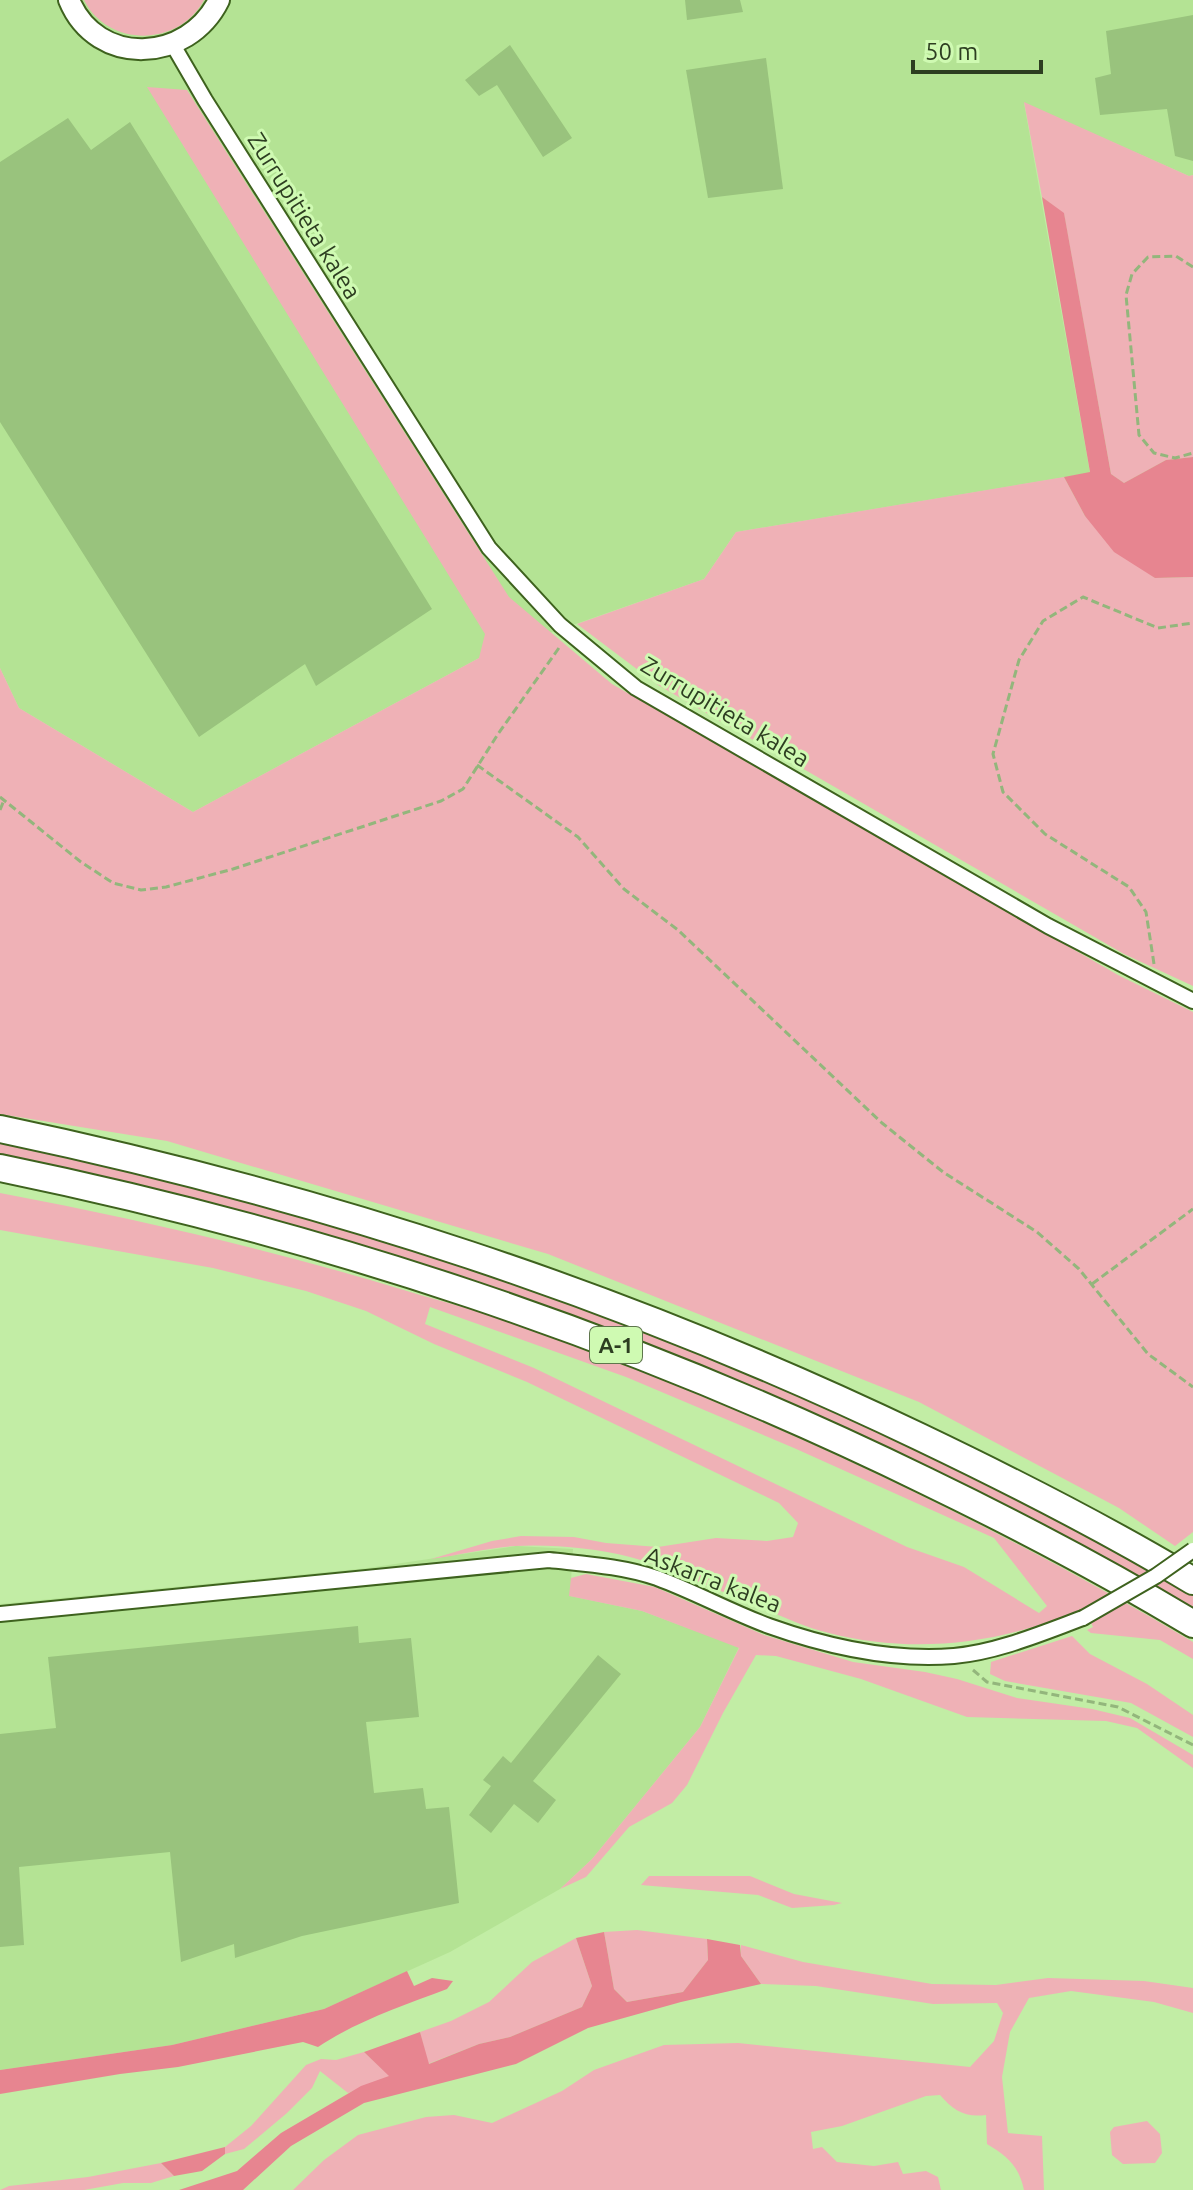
<svg xmlns="http://www.w3.org/2000/svg" width="1193" height="2190" viewBox="0 0 1193 2190" font-family="Ubuntu,sans-serif">
<style>
.built{fill:#b4e394}
.green{fill:#efb1b6;fill-rule:evenodd}
.forest{fill:#e78590}
.building{fill:#99c37d}
.lines{fill:none;stroke-linecap:round;stroke-linejoin:round}
.street-casing{stroke:#3e621e;stroke-width:18}
.secondary-casing{stroke:#3e621e;stroke-width:24}
.highway-casing{stroke:#3e621e;stroke-width:30}
.path{stroke:#93b67c;stroke-width:3;stroke-dasharray:8 4;stroke-linecap:butt}
.street{stroke:#fff;stroke-width:14}
.secondary{stroke:#fff;stroke-width:20}
.highway{stroke:#fff;stroke-width:26}
.street-bridge-casing{stroke:#3e621e;stroke-width:18;stroke-linecap:butt}
.street-bridge{stroke:#fff;stroke-width:14}
.labels{text-anchor:middle;stroke-width:6;stroke-linejoin:round;paint-order:stroke}
.shield{fill:#cffab2;stroke:#5e764c;stroke-width:2}
.shield-label{font-size:22px;font-weight:bold;fill:#2d3e21}
.street-label{font-size:24px;fill:#2d3e21;stroke:#cffab2}
</style>
<rect width="100%" height="100%" fill="#c2eda5"/>
<g class="built">
<polygon points="0,0 1193,0 1193,175 1189,176 1024,103 1090,473 736,532 704,579 479,658 193,812 19,708 0,668"/>
<polygon points="516,1546 573,1549 570,1596 642,1611 739,1647 700,1727 592,1859 560,1889 450,1952 324,2009 172,2045 0,2070 0,1604 368,1568"/>
</g>
<g class="green">
<path d="M84,0H204C179,47 108,48 84,0Z"/>
<polygon points="147,87 187,90 509,597 612,684 1118,975 1193,1012 1193,1532 1175,1546 1119,1508 919,1402 548,1254 167,1141 0,1114 0,668 19,708 193,812 479,658 485,634"/>
<polygon points="1024,102 1189,176 1193,175 1193,457 1166,460 1124,483 1111,474 1064,214 1042,197"/>
<polygon points="1064,477 1085,516 1155,578 1193,577 1193,986 1124,954 658,685 577,624 704,579 736,532"/>
<path d="M0,1142L94,1160L263,1202L588,1306L768,1380L936,1455L1063,1521L1193,1593V1611C1107,1562 1021,1513 932,1469C637,1325 322,1221 0,1156Z"/>
<path d="M0,1193C137,1219 273,1250 407,1291C440,1301 473,1309 506,1321C744,1405 975,1513 1193,1642V1659L1160,1640L1091,1633L1087,1630L1093,1627L1084,1608C1003,1644 915,1655 829,1633C804,1627 779,1615 755,1605C713,1589 673,1568 630,1557C595,1548 551,1544 515,1546C487,1548 459,1555 431,1559L492,1541L521,1536L574,1537L606,1543L658,1547L716,1538L767,1541L793,1537L798,1523L779,1503L527,1382L434,1344L366,1311L306,1291L213,1268L0,1230ZM430,1307L626,1377L794,1448L994,1538L1047,1606L1039,1613L964,1567L907,1547L534,1368L425,1324Z"/>
<polygon points="586,1574 655,1587 764,1635 853,1662 925,1672 957,1679 1017,1698 1092,1709 1130,1718 1193,1755 1193,1768 1137,1728 1106,1721 967,1717 861,1679 776,1656 756,1655 723,1713 687,1785 672,1803 629,1827 586,1877 560,1889 592,1859 700,1727 739,1648 642,1611 569,1596 571,1578"/>
<polygon points="1072,1636 1090,1654 1147,1684 1193,1715 1193,1737 1131,1703 1005,1681 990,1674 991,1662"/>
<polygon points="649,1876 750,1876 794,1894 842,1903 834,1905 792,1908 758,1895 641,1885"/>
<polygon points="637,1930 707,1939 708,1960 683,1992 627,2002 614,1989 604,1932"/>
<polygon points="576,1938 592,1986 582,2007 510,2037 479,2044 428,2064 420,2032 451,2021 489,2002 532,1962"/>
<path d="M741,1945L803,1962L932,1984L996,1985L1048,1978L1144,1981L1193,1988V2013L1154,2002L1071,1991L1029,1998L1010,2032L1002,2077L1008,2133L1042,2136L1044,2190H1024C1019,2166 1007,2156 987,2144L986,2115C965,2118 953,2110 940,2095L926,2096L842,2126L811,2132L813,2149L822,2147L837,2162L874,2166L898,2162L903,2174L926,2171L938,2177L941,2190H293L324,2160L358,2135L426,2117L454,2115L492,2123L562,2091L594,2070L664,2045L738,2043L970,2067L994,2041L1003,2013L997,2003L933,2004L816,1986L761,1984L741,1956Z"/>
<polygon points="364,2052 390,2076 348,2093 320,2071 312,2088 287,2113 244,2149 225,2154 225,2147 251,2126 306,2065 321,2059 336,2060"/>
<polygon points="1147,2121 1160,2134 1162,2153 1155,2163 1123,2164 1112,2155 1110,2132 1114,2127"/>
<polygon points="161,2163 174,2176 151,2183 123,2183 84,2190 0,2190 9,2186 88,2177"/>
</g>
<g class="forest">
<polygon points="1042,197 1064,213 1111,474 1124,483 1166,460 1193,457 1193,577 1155,578 1114,552 1085,516 1064,477 1090,472"/>
<polygon points="604,1932 614,1989 627,2002 683,1992 708,1960 707,1939 740,1945 741,1956 761,1984 681,2002 588,2028 516,2064 364,2103 291,2146 243,2190 179,2190 237,2171 281,2133 361,2086 389,2076 364,2052 420,2032 429,2064 479,2044 510,2037 582,2007 592,1986 576,1938"/>
<path d="M407,1971L414,1986L432,1978L453,1981L447,1989C402,2006 357,2021 318,2047L303,2042L178,2067L120,2074L0,2094V2070L172,2045L324,2009Z"/>
<polygon points="225,2147 225,2154 202,2171 174,2176 161,2163"/>
</g>
<g class="building">
<polygon points="685,0 740,0 743,12 687,20"/>
<polygon points="1193,15 1193,161 1175,156 1167,109 1100,115 1095,78 1111,74 1106,31"/>
<polygon points="510,45 572,138 543,157 497,85 479,96 465,80"/>
<polygon points="766,58 783,189 708,198 686,70"/>
<polygon points="68,118 91,150 130,122 432,609 316,686 305,664 199,737 0,422 0,162"/>
<polygon points="358,1626 359,1643 411,1638 419,1717 366,1722 374,1793 423,1788 426,1809 449,1807 459,1903 302,1936 235,1958 234,1944 181,1962 170,1852 19,1867 24,1945 0,1947 0,1734 56,1728 48,1657"/>
<polygon points="598,1655 621,1674 533,1781 556,1800 538,1823 514,1804 491,1833 469,1815 491,1786 483,1780 503,1756 511,1763"/>
</g>
<g class="lines">
<defs>
<g id="street">
<polyline points="173,45 205,100 489,548 560,625 636,688 1048,926 1193,1001"/>
<path d="M0,1614L549,1560C585,1564 622,1566 657,1578C695,1592 731,1612 769,1626C828,1647 891,1661 954,1656C998,1652 1042,1633 1083,1618"/>
</g>
<path id="secondary" d="M69,0C97,68 188,63 219,0"/>
<g id="highway">
<path d="M0,1129C323,1197 622,1294 920,1437C1012,1481 1105,1528 1193,1581"/>
<path d="M0,1168C325,1235 627,1335 926,1481C1017,1525 1107,1572 1193,1624"/>
</g>
</defs>
<use href="#street" class="street-casing"/>
<use href="#secondary" class="secondary-casing"/>
<use href="#highway" class="highway-casing"/>
<g class="path">
<polyline points="1193,267 1176,256 1148,257 1132,274 1126,295 1139,435 1154,453 1175,458 1193,453"/>
<polyline points="477,765 578,837 624,889 678,930 882,1123 943,1172 1037,1232 1079,1269 1148,1354 1193,1387"/>
<polyline points="0,797 81,862 113,883 141,890 166,887 233,869 441,801 463,789 498,734 561,645"/>
<polyline points="0,810 4,800"/>
<polyline points="1154,964 1146,912 1129,887 1045,834 1003,792 993,754 1019,660 1043,621 1083,597 1158,628 1193,623"/>
<polyline points="1092,1284 1193,1209"/>
<polyline points="973,1670 987,1682 1118,1707 1193,1745"/>
</g>
<use href="#street" class="street"/>
<use href="#secondary" class="secondary"/>
<use href="#highway" class="highway"/>
<defs>
<polyline id="street-bridge" points="1083,1618 1156,1576 1193,1550"/>
</defs>
<use href="#street-bridge" class="street-bridge-casing"/>
<use href="#street-bridge" class="street-bridge"/>
</g>
<g class="labels">
<rect class="shield" x="590" y="1327" width="52" height="36" rx="6"/>
<g class="shield-label">
<text x="616" y="1353">A-1</text>
</g>
<g class="street-label">
<text transform="translate(304 216) rotate(58)" y="8">Zurrupitieta kalea</text>
<text transform="translate(725 712) rotate(31)" y="8">Zurrupitieta kalea</text>
<text transform="translate(713 1580) rotate(21)" y="8">Askarra kalea</text>
</g>
</g>
<path d="M913 60v12h128v-12" fill="none" stroke="#2d3e21" stroke-width="4"/>
<text x="925" y="60" font-size="24" fill="#2d3e21" stroke="#cffab2" stroke-width="6" paint-order="stroke">50 m</text>
</svg>
